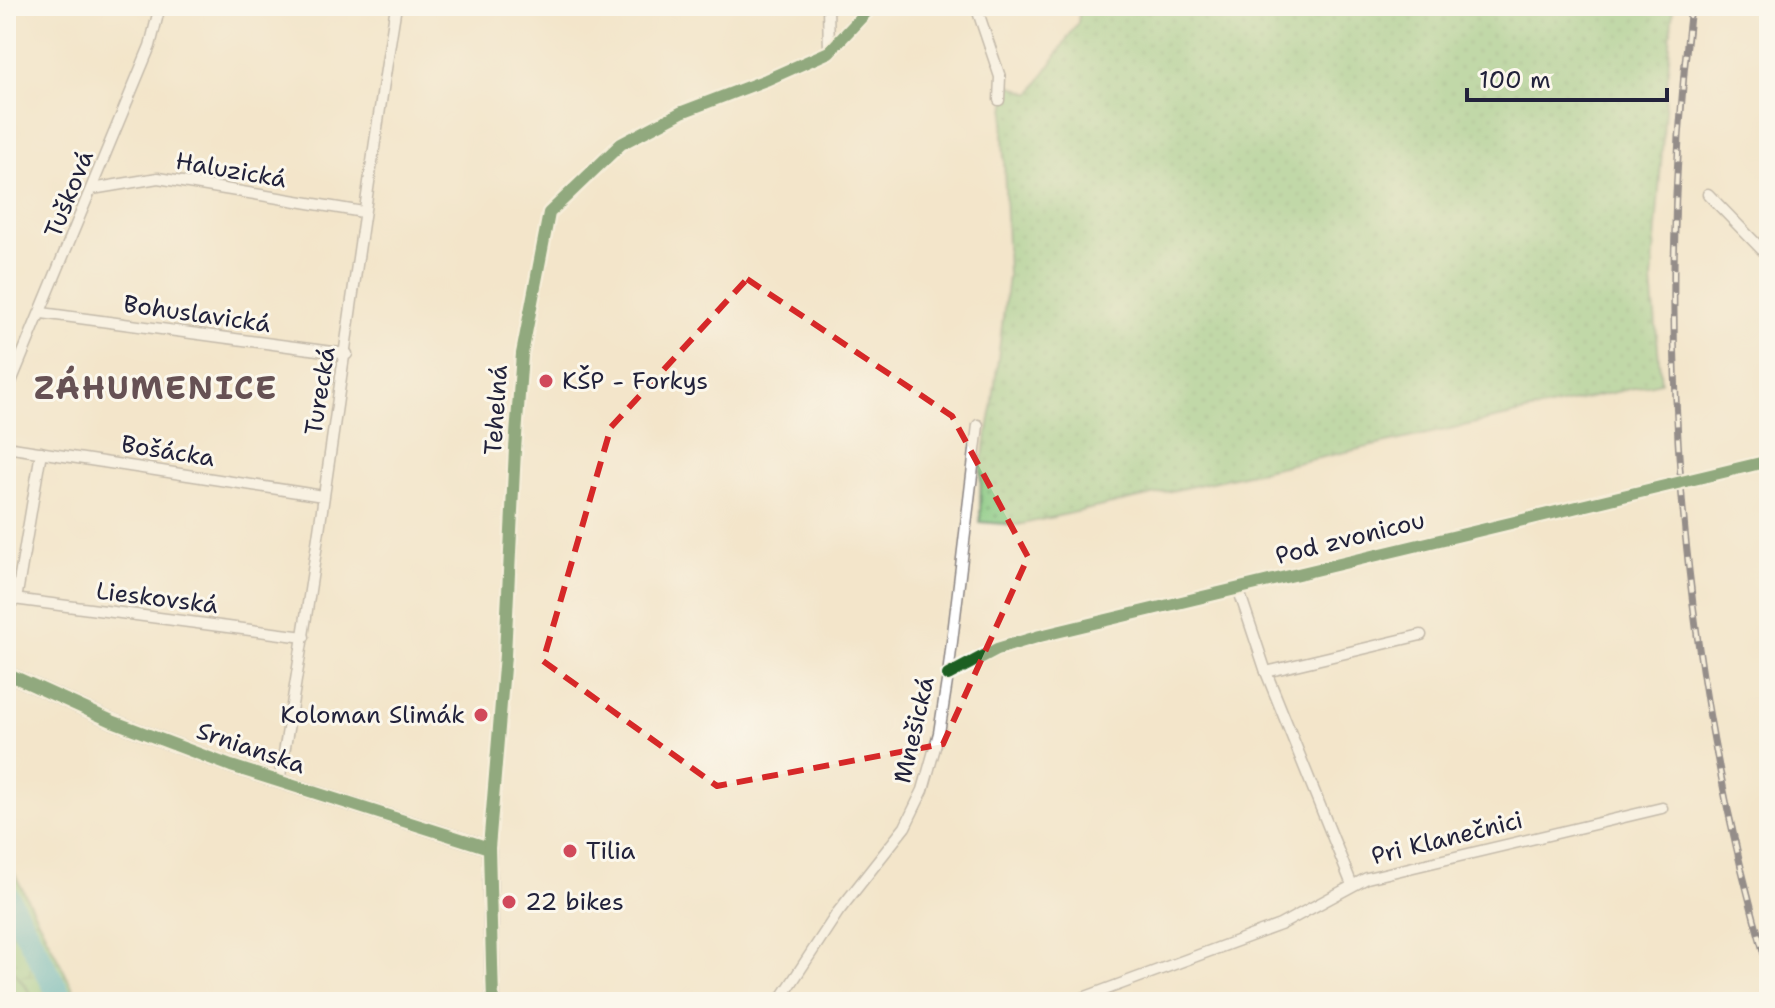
<svg xmlns="http://www.w3.org/2000/svg" width="1775" height="1008" viewBox="0 0 1775 1008" font-family="'Shantell Sans',sans-serif">
<style>
.grass{fill:url(#grass-tufts);stroke:#54745d;stroke-width:2}
.wetland{fill:url(#wetland-marsh);stroke:#54745d;stroke-width:2}
.park{fill:url(#park-dots);stroke:#54745d;stroke-width:2}
.lines{fill:none;stroke-linecap:round;stroke-linejoin:round}
.river{stroke:#42afc0;stroke-width:24}
.street-casing{stroke:#8a8482;stroke-width:13}
.secondary-casing{stroke:#8a8482;stroke-width:17}
.street{stroke:#fff;stroke-width:10}
.secondary{stroke:#fff;stroke-width:14}
.rail-casing{stroke:#22223b;stroke-width:7}
.rail{stroke:#fbf7ec;stroke-width:4;stroke-dasharray:12;stroke-linecap:butt}
.cycleway-casing{stroke:#fbf7ec;stroke-width:17}
.cycleway{stroke:#1b5e20;stroke-width:12}
.marked{fill:none;stroke:#d62828;stroke-width:6;stroke-dasharray:16 10;stroke-linejoin:round}
.poi-dot{fill:#d1495b;stroke:#fbf7ec;stroke-width:3}
.labels{text-anchor:middle;stroke-width:6;stroke-linejoin:round;paint-order:stroke}
.street-label{font-size:24px;fill:#22223b;stroke:#fbf7ec}
.poi-label{font-size:24px;fill:#22223b;stroke:#fbf7ec;text-anchor:start}
.district-label{font-size:32px;font-weight:bold;letter-spacing:2px;fill:#665154;stroke:#fbf7ec}
</style>
<defs>
<pattern id="grass-tufts" width="24" height="20" patternUnits="userSpaceOnUse" patternTransform="scale(2)"><rect width="24" height="20" fill="#86c77f"/><path d="M3 7l-1-3M5 7V3M7 7l1-3M15 17l-1-3M17 17v-4M19 17l1-3" fill="none" stroke="#6da169"/></pattern>
<pattern id="wetland-marsh" width="20" height="14" patternUnits="userSpaceOnUse" patternTransform="scale(2)"><rect width="20" height="14" fill="#86c77f"/><path d="M1 5h8M5 5V1M11 12h8M15 12V8" fill="none" stroke="#6da169"/></pattern>
<pattern id="park-dots" width="8" height="8" patternUnits="userSpaceOnUse" patternTransform="scale(2)"><rect width="8" height="8" fill="#86c77f"/><path d="M2 2h.1M6 6h.1" fill="none" stroke="#6da169" stroke-width="1.8" stroke-linecap="round"/></pattern>
</defs>
<rect width="100%" height="100%" fill="#fbf7ec"/>
<filter id="ink" filterUnits="userSpaceOnUse"><feTurbulence type="fractalNoise" baseFrequency=".0125" numOctaves="2"/><feDisplacementMap in="SourceGraphic" scale="16" xChannelSelector="R" yChannelSelector="G"/><feConvolveMatrix kernelMatrix="1 2 1 2 8 2 1 2 1" color-interpolation-filters="sRGB"/></filter>
<filter id="wash" filterUnits="userSpaceOnUse"><feTurbulence type="fractalNoise" baseFrequency=".006" numOctaves="4" result="noise"/><feDisplacementMap in="SourceGraphic" scale="32" xChannelSelector="R" yChannelSelector="G"/><feGaussianBlur stdDeviation="1.8" result="paint"/><feColorMatrix in="noise" values="0 0 0 0 0 0 0 0 0 0 0 0 0 0 0 0 0 1.4 0 .05"/><feComposite in="paint" operator="in"/></filter>
<g filter="url(#wash)">
<rect width="100%" height="100%" fill="#f3e5ca"/>
<polygon class="grass" points="6,960 37,1002 6,992"/>
<polygon class="wetland" points="6,857 80,1002 37,1002 6,960"/>
<polygon class="park" points="1080,6 1673,6 1652,281 1661,382 1018,525 980,522 981,466 992,408 1008,276 1003,132 1008,84 1031,94 1078,22"/>
<g class="lines">
<polyline class="river" points="6,894 63,1002"/>
</g>
</g>
<g filter="url(#ink)">
<g class="lines">
<defs>
<g id="street">
<polyline points="828,6 829,52"/>
<polyline points="976,6 1000,77 999,100"/>
<polyline points="92,189 158,178 363,212"/>
<polyline points="1708,194 1769,257"/>
<polyline points="42,313 347,354"/>
<polyline points="6,394 150,46 160,6"/>
<polyline points="6,447 323,496"/>
<polyline points="1238,588 1266,672 1352,885"/>
<polyline points="6,598 304,637"/>
<polyline points="16,600 41,452"/>
<polyline points="1266,672 1421,635"/>
<polyline points="948,675 997,649 1040,636 1769,461"/>
<path d="M279,782C324,524 354,264 396,6"/>
<polyline points="489,848 505,655 522,354 549,213 621,144 682,112 766,80 829,52 872,6"/>
<polyline points="779,1002 838,912 905,827 923,790 939,733 948,675 978,425"/>
<polyline points="1072,1002 1280,925 1367,878 1662,808"/>
</g>
<polyline id="secondary" points="6,673 112,721 231,766 489,848 493,1002"/>
</defs>
<use href="#street" class="street-casing"/>
<use href="#secondary" class="secondary-casing"/>
<use href="#street" class="street"/>
<use href="#secondary" class="secondary"/>
<defs>
<path id="rail" d="M1691,6C1653,327 1678,661 1769,972"/>
</defs>
<use href="#rail" class="rail-casing"/>
<use href="#rail" class="rail"/>
<defs>
<g id="cycleway">
<polyline points="6,673 112,721 231,766 489,848"/>
<polyline points="948,675 997,649 1040,636 1769,461"/>
<polyline points="493,1002 489,848 505,655 515,449 522,354 549,213 621,144 682,112 766,80 829,52 872,6"/>
</g>
</defs>
<use href="#cycleway" class="cycleway-casing"/>
<use href="#cycleway" class="cycleway"/>
</g>
</g>
<path d="M0 0H1775V1008H0ZM747,279L952,416L1028,557L943,744L717,786L543,661L611,427Z" fill="#f3e5ca" fill-opacity=".55" fill-rule="evenodd"/>
<path class="marked" d="M747,279L952,416L1028,557L943,744L717,786L543,661L611,427Z"/>
<g class="poi-dot">
<circle cx="546" cy="381" r="8"/>
<circle cx="481" cy="715" r="8"/>
<circle cx="570" cy="851" r="8"/>
<circle cx="509" cy="902" r="8"/>
</g>
<g class="labels">
<g class="street-label">
<text transform="translate(231 170) rotate(10)" y="8">Haluzická</text>
<text transform="translate(69 194) rotate(-68)" y="8">Tušková</text>
<text transform="translate(197 314) rotate(8)" y="8">Bohuslavická</text>
<text transform="translate(320 391) rotate(-81)" y="8">Turecká</text>
<text transform="translate(496 410) rotate(-86)" y="8">Tehelná</text>
<text transform="translate(168 451) rotate(9)" y="8">Bošácka</text>
<text transform="translate(1350 538) rotate(-14)" y="8">Pod zvonicou</text>
<text transform="translate(157 598) rotate(7)" y="8">Lieskovská</text>
<text transform="translate(914 730) rotate(-77)" y="8">Mnešická</text>
<text transform="translate(251 748) rotate(19)" y="8">Srnianska</text>
<text transform="translate(1447 838) rotate(-14)" y="8">Pri Klanečnici</text>
</g>
<g class="poi-label">
<text x="562" y="389">KŠP - Forkys</text>
<text x="465" y="723" text-anchor="end">Koloman Slimák</text>
<text x="586" y="859">Tilia</text>
<text x="525" y="910">22 bikes</text>
</g>
<g class="district-label">
<text x="156" y="399">ZÁHUMENICE</text>
</g>
</g>
<rect width="1775" height="1008" fill="none" stroke="#fbf7ec" stroke-width="32"/>
<path d="M1467 88v12h200v-12" fill="none" stroke="#22223b" stroke-width="4"/>
<text x="1479" y="88" font-size="24" fill="#22223b" stroke="#fbf7ec" stroke-width="6" paint-order="stroke">100 m</text>
</svg>
